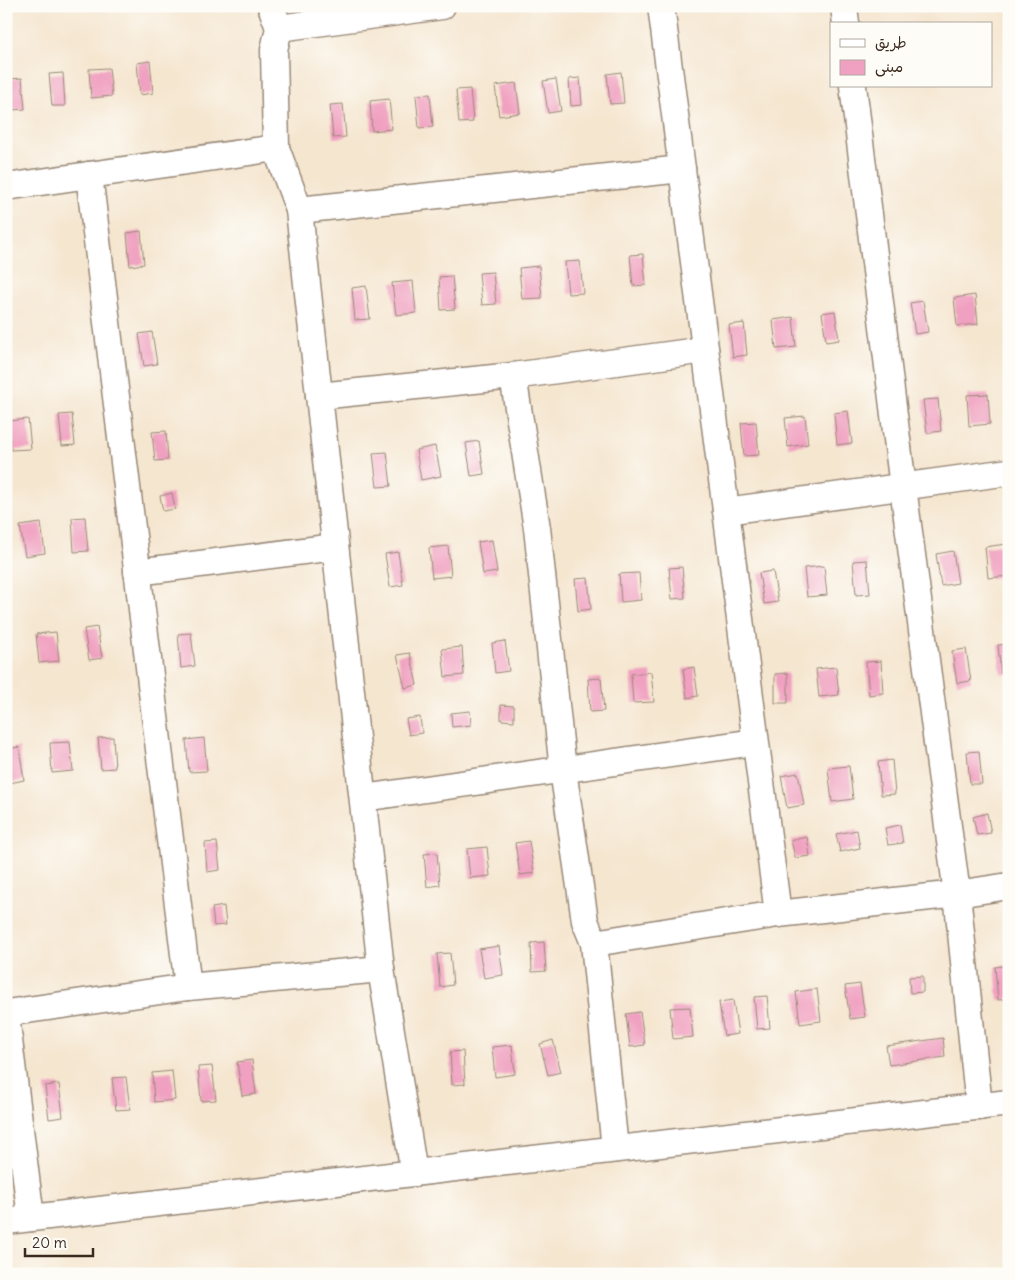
<svg xmlns="http://www.w3.org/2000/svg" width="1015" height="1280" viewBox="0 0 1015 1280" font-family="Delius,'Playpen Sans Arabic',sans-serif">
<style>
.building{fill:#f0a0c0}
.lines{fill:none;stroke-linecap:round;stroke-linejoin:round}
.street-casing{stroke:#988877;stroke-width:29}
.street{stroke:#fff;stroke-width:26}
</style>
<rect width="100%" height="100%" fill="#fdfcf7"/>
<filter id="ink" filterUnits="userSpaceOnUse"><feTurbulence type="fractalNoise" baseFrequency=".02" numOctaves="2"/><feDisplacementMap in="SourceGraphic" scale="10" xChannelSelector="R" yChannelSelector="G"/><feConvolveMatrix kernelMatrix="1 2 1 2 8 2 1 2 1" color-interpolation-filters="sRGB"/></filter>
<filter id="wash" filterUnits="userSpaceOnUse"><feTurbulence type="fractalNoise" baseFrequency=".0096" numOctaves="4" result="noise"/><feDisplacementMap in="SourceGraphic" scale="20" xChannelSelector="R" yChannelSelector="G"/><feGaussianBlur stdDeviation="1.12" result="paint"/><feColorMatrix in="noise" values="0 0 0 0 0 0 0 0 0 0 0 0 0 0 0 0 0 1.4 0 .05"/><feComposite in="paint" operator="in"/></filter>
<g filter="url(#wash)">
<rect width="100%" height="100%" fill="#f5e6d0"/>
<g id="blocks">
<g class="building">
<polygon points="150,61 153,93 140,95 137,63"/>
<polygon points="109,68 112,96 91,98 89,69"/>
<polygon points="621,72 624,103 610,104 607,74"/>
<polygon points="63,73 65,106 52,106 49,74"/>
<polygon points="22,78 25,109 12,110 10,79"/>
<polygon points="580,78 582,105 571,106 569,79"/>
<polygon points="556,79 561,111 548,113 543,81"/>
<polygon points="516,83 520,113 499,116 495,86"/>
<polygon points="470,89 473,122 459,123 456,90"/>
<polygon points="430,94 433,127 419,128 416,95"/>
<polygon points="389,99 392,129 372,131 370,101"/>
<polygon points="343,104 346,137 333,138 330,105"/>
<polygon points="141,231 144,264 130,266 127,233"/>
<polygon points="643,254 646,285 633,286 630,255"/>
<polygon points="580,261 583,293 568,294 565,262"/>
<polygon points="539,266 542,298 522,299 519,268"/>
<polygon points="493,272 496,304 482,305 479,273"/>
<polygon points="452,276 455,309 441,310 439,277"/>
<polygon points="413,281 416,313 396,315 392,283"/>
<polygon points="366,286 370,319 355,320 352,288"/>
<polygon points="975,295 978,324 957,326 954,298"/>
<polygon points="923,301 928,332 915,334 910,303"/>
<polygon points="835,311 839,340 826,342 822,313"/>
<polygon points="793,317 796,347 776,349 773,320"/>
<polygon points="744,323 747,355 733,357 729,325"/>
<polygon points="152,332 157,364 144,366 139,334"/>
<polygon points="988,394 990,424 969,426 967,395"/>
<polygon points="938,399 941,431 927,433 923,400"/>
<polygon points="848,411 852,443 837,445 834,413"/>
<polygon points="72,414 75,445 62,446 59,415"/>
<polygon points="805,416 808,444 788,447 785,418"/>
<polygon points="28,419 31,449 11,450 8,421"/>
<polygon points="756,422 759,455 744,456 741,423"/>
<polygon points="166,431 168,460 155,461 152,432"/>
<polygon points="479,441 484,474 471,476 466,443"/>
<polygon points="435,446 441,476 421,480 416,450"/>
<polygon points="387,452 391,486 377,487 373,453"/>
<polygon points="172,493 175,509 163,511 160,496"/>
<polygon points="85,517 88,551 74,552 72,518"/>
<polygon points="41,523 45,553 25,556 20,526"/>
<polygon points="492,540 497,572 483,574 478,542"/>
<polygon points="1006,544 1009,576 988,578 985,547"/>
<polygon points="448,546 451,576 432,578 429,548"/>
<polygon points="953,551 958,583 941,586 936,554"/>
<polygon points="398,552 403,585 390,587 385,554"/>
<polygon points="867,560 870,594 856,595 853,561"/>
<polygon points="824,566 827,595 807,597 804,568"/>
<polygon points="682,567 685,598 672,599 669,568"/>
<polygon points="773,571 778,602 764,604 759,573"/>
<polygon points="639,573 641,600 621,602 619,574"/>
<polygon points="588,578 591,609 578,611 575,579"/>
<polygon points="97,627 102,658 89,660 84,629"/>
<polygon points="56,632 59,661 39,663 36,634"/>
<polygon points="191,633 195,666 181,668 178,634"/>
<polygon points="505,641 509,671 495,673 492,643"/>
<polygon points="1009,644 1009,674 1001,674 998,645"/>
<polygon points="462,647 464,675 445,677 442,649"/>
<polygon points="966,649 971,681 957,683 952,651"/>
<polygon points="410,653 417,685 405,688 397,655"/>
<polygon points="881,661 883,693 869,695 866,662"/>
<polygon points="694,667 698,696 687,698 683,669"/>
<polygon points="836,667 839,695 819,697 816,669"/>
<polygon points="651,672 654,702 633,703 631,674"/>
<polygon points="788,673 788,703 775,703 775,674"/>
<polygon points="601,678 604,711 590,712 588,679"/>
<polygon points="501,705 514,706 514,721 501,720"/>
<polygon points="470,711 471,725 452,727 451,713"/>
<polygon points="420,717 422,733 409,735 406,719"/>
<polygon points="113,737 115,768 101,769 98,738"/>
<polygon points="204,738 207,771 189,772 186,740"/>
<polygon points="70,742 73,771 52,773 50,743"/>
<polygon points="19,747 24,780 10,783 6,760 6,749"/>
<polygon points="979,751 982,784 970,784 967,752"/>
<polygon points="892,760 895,794 881,795 878,762"/>
<polygon points="849,766 853,799 832,802 828,768"/>
<polygon points="798,773 804,805 787,808 781,776"/>
<polygon points="987,813 991,833 977,835 973,817"/>
<polygon points="900,825 903,843 888,845 885,828"/>
<polygon points="857,830 860,848 840,852 836,834"/>
<polygon points="807,837 810,856 795,858 791,840"/>
<polygon points="529,841 534,873 520,875 515,843"/>
<polygon points="217,842 220,870 207,872 205,843"/>
<polygon points="487,847 490,876 470,878 467,849"/>
<polygon points="437,853 440,885 427,887 424,854"/>
<polygon points="224,906 226,925 214,926 212,908"/>
<polygon points="544,942 546,971 532,972 531,943"/>
<polygon points="499,946 503,975 484,978 479,949"/>
<polygon points="450,953 453,985 440,987 437,954"/>
<polygon points="1009,965 1009,999 998,1000 995,967"/>
<polygon points="923,976 923,992 910,993 909,977"/>
<polygon points="860,984 865,1017 850,1019 845,986"/>
<polygon points="817,989 821,1021 800,1024 796,992"/>
<polygon points="767,996 770,1028 757,1029 754,997"/>
<polygon points="733,1000 738,1034 724,1036 719,1002"/>
<polygon points="690,1007 693,1037 673,1039 670,1008"/>
<polygon points="640,1012 645,1045 630,1047 626,1014"/>
<polygon points="943,1038 945,1057 889,1065 886,1046"/>
<polygon points="553,1040 561,1072 548,1075 540,1044"/>
<polygon points="512,1045 515,1074 495,1077 492,1047"/>
<polygon points="463,1051 465,1084 452,1085 450,1052"/>
<polygon points="252,1060 256,1094 242,1096 237,1062"/>
<polygon points="212,1066 216,1100 201,1101 198,1067"/>
<polygon points="172,1071 175,1100 154,1102 152,1073"/>
<polygon points="126,1077 130,1109 116,1110 112,1078"/>
<polygon points="59,1084 63,1117 49,1119 45,1086"/>
</g>
</g>
</g>
<g filter="url(#ink)">
<use href="#blocks" fill-opacity="0" stroke="#988877" stroke-width="1"/>
<g class="lines">
<defs>
<g id="street">
<polyline points="271,6 279,28 274,50 276,148 299,210 381,969 414,1173"/>
<polyline points="661,6 778,914"/>
<polyline points="844,6 846,24"/>
<polyline points="279,28 442,6"/>
<polyline points="853,86 903,487 957,894 979,1107"/>
<polyline points="89,175 188,987"/>
<polyline points="6,187 276,148"/>
<polyline points="299,210 682,169"/>
<polyline points="513,376 537,528 563,770 585,921 594,943 615,1149"/>
<polyline points="319,396 513,376 705,350"/>
<polyline points="726,511 1009,472"/>
<polyline points="137,572 335,547"/>
<polyline points="363,798 755,742"/>
<polyline points="594,943 778,914 957,894 1009,886"/>
<polyline points="6,1013 188,987 381,969"/>
<polyline points="6,1016 31,1218"/>
<polyline points="6,1221 1009,1103"/>
</g>
</defs>
<use href="#street" class="street-casing"/>
<use href="#street" class="street"/>
</g>
</g>
<rect width="1015" height="1280" fill="none" stroke="#fdfcf7" stroke-width="25"/>
<rect x="830" y="22" width="162" height="65" fill="#fdfcf7" stroke="#afa8a0"/>
<rect x="840" y="39" width="25" height="8" fill="#ffffff" stroke="#afa8a0"/>
<text x="875" y="48" font-size="15" fill="#3b2a1e">طريق</text>
<rect x="840" y="60" width="25" height="15" fill="#f0a0c0" stroke="#afa8a0"/>
<text x="875" y="72" font-size="15" fill="#3b2a1e">مبنى</text>
<path d="M25 1248v8h68v-8" fill="none" stroke="#3b2a1e" stroke-width="2.5"/>
<text x="32" y="1248" font-size="15" fill="#3b2a1e" stroke="#fdfcf7" stroke-width="4" paint-order="stroke">20 m</text>
</svg>
